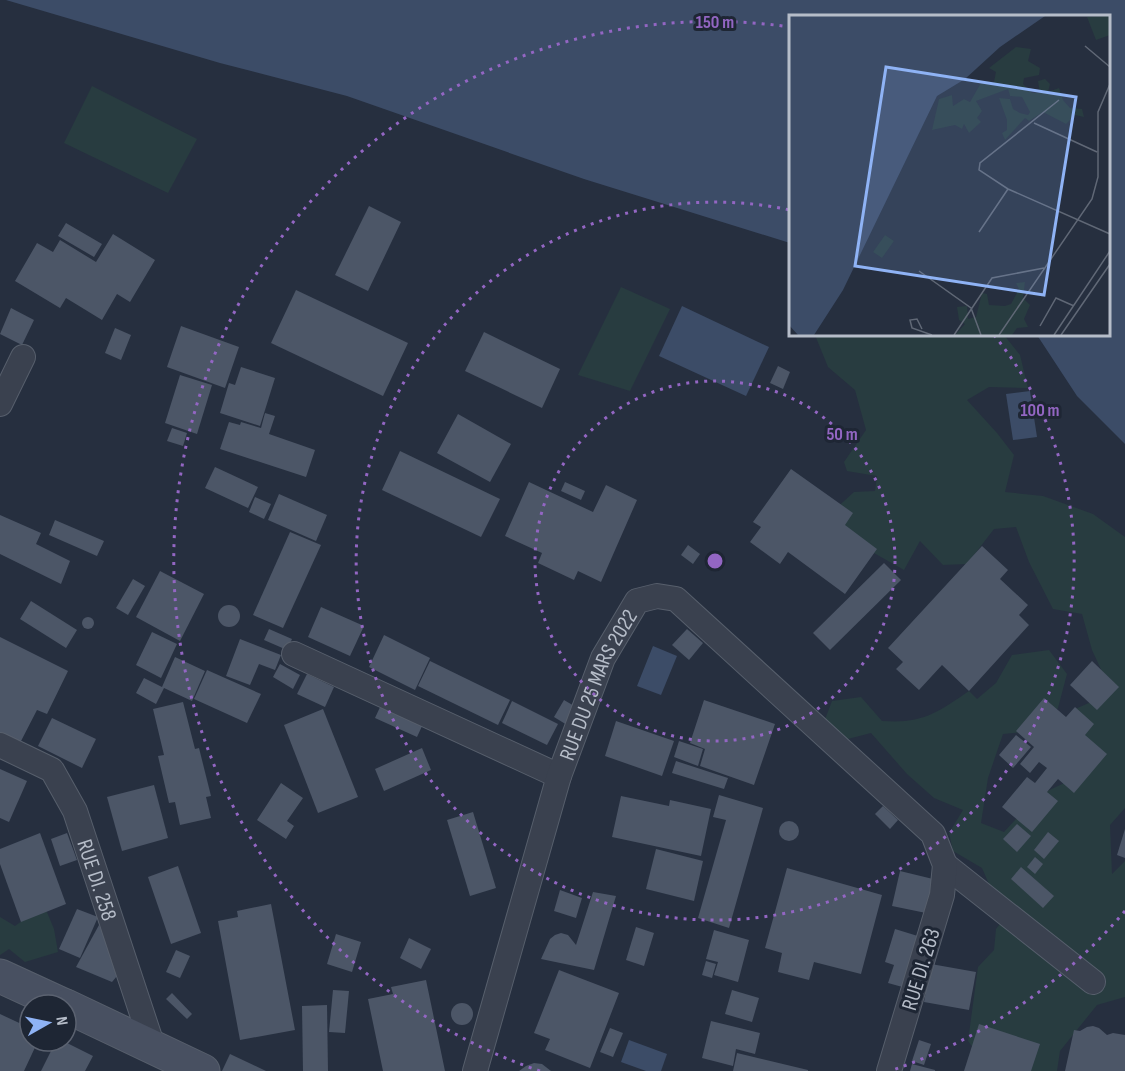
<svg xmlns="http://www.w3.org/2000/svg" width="1125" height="1071" viewBox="0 0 1125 1071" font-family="'Sofia Sans Condensed',sans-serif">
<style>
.green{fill:#283c40}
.water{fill:#3c4c67}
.building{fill:#4c5667}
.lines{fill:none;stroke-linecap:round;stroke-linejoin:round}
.minor-casing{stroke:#575f6c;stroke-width:26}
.secondary-casing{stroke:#575f6c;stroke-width:35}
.minor{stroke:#3a414f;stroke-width:24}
.secondary{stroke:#485061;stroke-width:33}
.ring{fill:none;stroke:#9366c3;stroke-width:3;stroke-dasharray:3 6}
.labels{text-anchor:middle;stroke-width:6;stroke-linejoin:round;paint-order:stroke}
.street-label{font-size:22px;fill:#b6bdc9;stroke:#1e2634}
.inset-road{fill:none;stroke:#606876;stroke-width:1.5}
.view{fill:#8fb3f5;fill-opacity:0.15;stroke:#8fb3f5;stroke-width:3}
.inset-edge{fill:none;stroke:#b6bdc9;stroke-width:3}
.centre{fill:#9366c3;stroke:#1e2634;stroke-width:3}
.ring-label{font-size:18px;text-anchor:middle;font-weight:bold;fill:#9366c3;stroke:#1e2634;stroke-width:6;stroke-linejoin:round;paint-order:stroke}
</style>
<rect width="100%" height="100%" fill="#262f3f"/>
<g class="green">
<polygon points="92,86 197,139 168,193 64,143"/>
<polygon points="621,287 670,309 630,391 578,375"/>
<path d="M815,335H1004L1020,355L1028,388L989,387L967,400L997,433L1014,455L1005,492L1043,496L1093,514L1125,537V808L1110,825L1112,874L1125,861V997L1097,1005L1060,1051L1057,1071H1018L982,1060L968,1041L978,967L994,950L996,929L1014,906L992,891L982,868L953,851L949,833L963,810L934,798L907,774L871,733L844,740L824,722L832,701L861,697L882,721C922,724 937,713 969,691L977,699L996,683L1012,655L1049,650L1067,674L1058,708L1042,730L1003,734L988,778L981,823L1004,832L1037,796L1079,776L1075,709L1112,693L1092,650L1082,614L1053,609L1029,562L1016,527L994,529L967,564L943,565L920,541L904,570L858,544L832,512L854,492L875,491L877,476L847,471L844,462L866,430L855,390L828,367Z"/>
<polygon points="44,905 54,929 58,952 25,962 9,949 0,955 0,917 15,926"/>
</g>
<g class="water">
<polygon points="6,0 1125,0 1125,444 1077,396 1037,335 1108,334 1108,16 790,16 790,243 584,179 347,96 220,63"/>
<polygon points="682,306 769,347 746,396 659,356"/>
<polygon points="1030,391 1037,437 1013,440 1006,394"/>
<polygon points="653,646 677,656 661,695 637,686"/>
<polygon points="629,1040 667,1054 661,1071 646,1071 621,1062"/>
</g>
<g class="building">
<polygon points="369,206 401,222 368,291 335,275"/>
<polygon points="66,223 102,244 94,257 58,236"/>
<polygon points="113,234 155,260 130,302 117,294 102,320 66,298 60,308 15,281 37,243 53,252 60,240 96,262"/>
<polygon points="296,290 408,343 383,396 271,343"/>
<polygon points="11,308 34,320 22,345 0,334"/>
<polygon points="181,326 239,347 225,388 167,367"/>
<polygon points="115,328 131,335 121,360 105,353"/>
<polygon points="484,332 560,369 542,408 465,371"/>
<polygon points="778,366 790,372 783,389 770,383"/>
<polygon points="241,367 275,378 260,426 220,413 229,383 235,385"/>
<polygon points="180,375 212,385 197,434 165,423"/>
<polygon points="265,413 275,416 269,434 315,450 306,477 220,449 229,422 240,425 241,422 261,428"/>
<polygon points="458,414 511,444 490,482 437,453"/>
<polygon points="172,428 187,433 183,446 167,441"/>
<polygon points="400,451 500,499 481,537 382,490"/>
<polygon points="215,467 258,487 248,508 205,488"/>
<polygon points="791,469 853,513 845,525 877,549 845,594 788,552 780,564 750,542 761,527 753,522"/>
<polygon points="529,482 593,512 606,485 637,500 601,582 578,571 574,580 538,563 542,553 505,536"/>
<polygon points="565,482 585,491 581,500 561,491"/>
<polygon points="279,494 327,515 316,541 268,520"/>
<polygon points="255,497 271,504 264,519 249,512"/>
<polygon points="0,515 41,533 36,544 70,561 61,584 0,554"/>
<polygon points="55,520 104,541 97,556 49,535"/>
<polygon points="290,532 321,545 283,628 253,615"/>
<polygon points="688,545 700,554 693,564 681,555"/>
<polygon points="982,546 1008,570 1000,579 1028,605 1019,615 1029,625 969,691 942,665 919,690 896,669 903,662 888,648"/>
<polygon points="884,563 901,580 830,650 813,633"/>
<polygon points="160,571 204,594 180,641 136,617"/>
<polygon points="133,579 145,586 128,615 116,608"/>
<polygon points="31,601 77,630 66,648 20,619"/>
<circle cx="229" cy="616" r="11"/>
<polygon points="321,607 364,626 350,656 308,637"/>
<circle cx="88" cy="623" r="6"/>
<polygon points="269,629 292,639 287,650 264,640"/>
<polygon points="687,629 703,643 689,660 672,645"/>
<polygon points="152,632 177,644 161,678 136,665"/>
<polygon points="384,635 430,658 415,690 369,667"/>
<polygon points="0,637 68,671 47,714 37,710 20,743 0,733"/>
<polygon points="240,639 281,655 275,670 259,664 250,685 226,676"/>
<polygon points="175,657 205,671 192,701 164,688 156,704 136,693 144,678 162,687"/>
<polygon points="430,661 510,700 498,725 418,686"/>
<polygon points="1092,661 1119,687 1097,710 1070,685"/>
<polygon points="280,664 300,675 293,689 273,677"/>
<polygon points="207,670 261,694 247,723 194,699"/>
<polygon points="307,674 334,687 325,707 297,694"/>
<polygon points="1044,698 1066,717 1075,707 1094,724 1085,735 1107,754 1074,793 1058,779 1047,792 1058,801 1032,832 1002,807 1027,777 1035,783 1047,768 1039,762 1030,773 1020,764 1034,747 1016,731"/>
<polygon points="564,700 581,710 572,728 554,717"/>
<polygon points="704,700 775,724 754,785 700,766 705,749 690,743"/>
<polygon points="512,701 558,724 547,745 502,723"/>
<polygon points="183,702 195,749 199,748 211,796 206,797 211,818 180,825 175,802 169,803 158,756 164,755 153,709"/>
<polygon points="381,705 423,724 417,737 375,718"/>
<polygon points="323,709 358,797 318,813 284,725"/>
<polygon points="52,718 96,739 82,768 38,746"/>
<polygon points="616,721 674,741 662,776 605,756"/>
<polygon points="1016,735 1031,747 1013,768 999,755"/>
<polygon points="679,741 703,749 698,766 674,757"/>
<polygon points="422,748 431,770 384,791 375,769"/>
<polygon points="676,761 728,778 724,789 672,773"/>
<polygon points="0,769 27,781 9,822 0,818"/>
<polygon points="281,783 303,798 287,821 294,826 286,839 257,820"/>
<polygon points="154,785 168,838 122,851 107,797"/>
<polygon points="719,795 763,808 729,928 698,918 726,820 713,817"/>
<polygon points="621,796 669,806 670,800 711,809 701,856 612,837"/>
<polygon points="883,806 898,820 890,829 875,814"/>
<polygon points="473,812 496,888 470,896 447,820"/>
<circle cx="789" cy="831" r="10"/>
<polygon points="1017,824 1031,836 1017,852 1003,839"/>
<polygon points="1125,829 1125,858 1117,855"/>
<polygon points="1048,832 1059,841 1044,859 1034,850"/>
<polygon points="40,833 66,904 21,922 0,864 0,849"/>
<polygon points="67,833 77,860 60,866 51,839"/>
<polygon points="656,849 703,861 694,901 646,889"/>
<polygon points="1035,857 1043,864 1035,874 1027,867"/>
<polygon points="178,866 201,933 171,944 148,877"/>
<polygon points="1021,867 1054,896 1043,908 1011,879"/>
<polygon points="787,868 882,895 861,974 814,962 809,980 778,972 782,953 765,948"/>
<polygon points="900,871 933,879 926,913 892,906"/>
<polygon points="560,890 582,898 576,918 554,911"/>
<polygon points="593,892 616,896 594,970 541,959 550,939 555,935 561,933 568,935 576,945"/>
<polygon points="271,904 295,1030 240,1040 218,921 238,917 237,911"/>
<polygon points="77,909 98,917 80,958 59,949"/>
<polygon points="99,925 122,970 112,982 76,967"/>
<polygon points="636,927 654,933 644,966 626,960"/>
<polygon points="895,929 921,937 906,988 888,983 894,965 885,962"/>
<polygon points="714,930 749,940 738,982 714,975 718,962 706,959"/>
<polygon points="336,934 361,942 352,972 327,964"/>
<polygon points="409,938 431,949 421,969 400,958"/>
<polygon points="176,950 190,956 180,978 166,972"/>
<polygon points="706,961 716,964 712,978 702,975"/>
<polygon points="931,964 976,972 969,1010 924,1002"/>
<polygon points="559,970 619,993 590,1068 545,1050 550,1039 534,1033"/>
<polygon points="426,980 445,1071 383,1071 368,999 393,994 391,987"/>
<polygon points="333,990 349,991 345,1033 329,1032"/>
<polygon points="732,990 759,998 752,1022 725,1014"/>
<polygon points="172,993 192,1014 187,1019 166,999"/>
<circle cx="462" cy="1014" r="11"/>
<polygon points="327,1005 328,1071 303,1071 302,1006"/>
<polygon points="0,1014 30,1028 30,1041 38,1041 24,1071 0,1071"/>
<polygon points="711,1021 760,1033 755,1054 736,1049 733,1066 702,1058"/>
<polygon points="979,1024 1040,1044 1031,1071 964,1071"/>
<polygon points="1093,1026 1099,1028 1107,1035 1113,1033 1125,1035 1125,1071 1065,1071 1074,1030 1080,1031 1087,1027"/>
<polygon points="610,1028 623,1033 613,1057 600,1052"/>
<polygon points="919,1040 931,1044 924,1065 912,1061"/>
<polygon points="56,1041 63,1041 93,1056 85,1071 41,1071"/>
<polygon points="737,1053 808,1070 808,1071 733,1071"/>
<polygon points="230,1054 266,1071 222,1071"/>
<polygon points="534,1063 542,1064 551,1071 519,1071 526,1066"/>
<polygon points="912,1064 935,1070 935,1071 910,1071"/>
</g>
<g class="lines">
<defs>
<g id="minor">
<polyline points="0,404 23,357"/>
<polyline points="294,654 559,776"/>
<path id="s1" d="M0,745L52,770L75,811L153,1047"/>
<polyline points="945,865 1093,982"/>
<path id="s2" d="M475,1071L559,776L603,658L637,601L657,596L676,599L933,834L945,865L942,895L889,1071"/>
</g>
<g id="secondary">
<polyline points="0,976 63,1005"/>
<polyline points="66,1006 203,1071"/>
</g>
</defs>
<use href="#minor" class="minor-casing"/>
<use href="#secondary" class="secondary-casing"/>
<use href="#minor" class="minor"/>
<use href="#secondary" class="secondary"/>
</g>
<g class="ring">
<circle cx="715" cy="561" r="180"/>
<path d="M994 335A359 359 0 1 1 790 210"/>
<path d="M1125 911A539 539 0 0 1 890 1071M540 1071A539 539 0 0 1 790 27"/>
</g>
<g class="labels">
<g class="street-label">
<text dy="8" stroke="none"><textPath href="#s2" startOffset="406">RUE DU 25 MARS 2022</textPath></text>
<text dy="8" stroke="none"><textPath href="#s1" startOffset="177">RUE DI. 258</textPath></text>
<text transform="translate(920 969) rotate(-73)" y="8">RUE DI. 263</text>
</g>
</g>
<g transform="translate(789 15)">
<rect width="321" height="321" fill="#262f3f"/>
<path d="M321,1V20L307,25L298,2ZM227,32L242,34L239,46L251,53L250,60L235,63L234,69L243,78H251L249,66L256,64L261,69L259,77L270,73L274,85L281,93L293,94L295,102L286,100L277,109L254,97L240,106L236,103L216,125L213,118L218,115V105L210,83L221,84L224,94L231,98L239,100L241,97L233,82L221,81L219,74L187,86L193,96L188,103L192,107L180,118L175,109L173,114L166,110L143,115L150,84L163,80L164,91L175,84L181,87L193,66L205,67L207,57L200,53ZM96,220L105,226L93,243L84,237ZM236,267L234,283L241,290L235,304L239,312L228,313L223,320H166L176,309L170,305L168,292L178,291L179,304L187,302L193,278L198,279L200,290L216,291L222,289L230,274L227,268Z" fill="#283c40"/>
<path d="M0,1H256L211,32L176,64L148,81L54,275L25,320H9L0,310Z" fill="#3c4c67"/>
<path class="inset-road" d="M296,31L321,52M270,85L191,148L190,155L219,174L321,219M245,108L308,137M190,217L219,174M130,256L182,293L192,320M251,311L267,283L285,291M133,314L128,304L121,305L123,313L143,320M165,320L203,263L255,253M210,320L303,184L309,162V97L321,69M265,320L321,236M272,320L321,249"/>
<path class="view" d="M97,52L287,82L255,280L66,251Z"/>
<rect width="321" height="321" class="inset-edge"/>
</g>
<circle cx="715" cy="561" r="9" class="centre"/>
<g class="ring-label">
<text x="715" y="28">150 m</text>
<text x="1040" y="416">100 m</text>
<text x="842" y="440">50 m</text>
</g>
<g transform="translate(48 1023) rotate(81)"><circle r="28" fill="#1e2634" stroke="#5b6270" stroke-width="1.5"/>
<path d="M0-4.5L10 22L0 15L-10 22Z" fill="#8fb3f5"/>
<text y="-9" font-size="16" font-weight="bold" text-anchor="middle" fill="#b6bdc9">N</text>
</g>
</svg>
